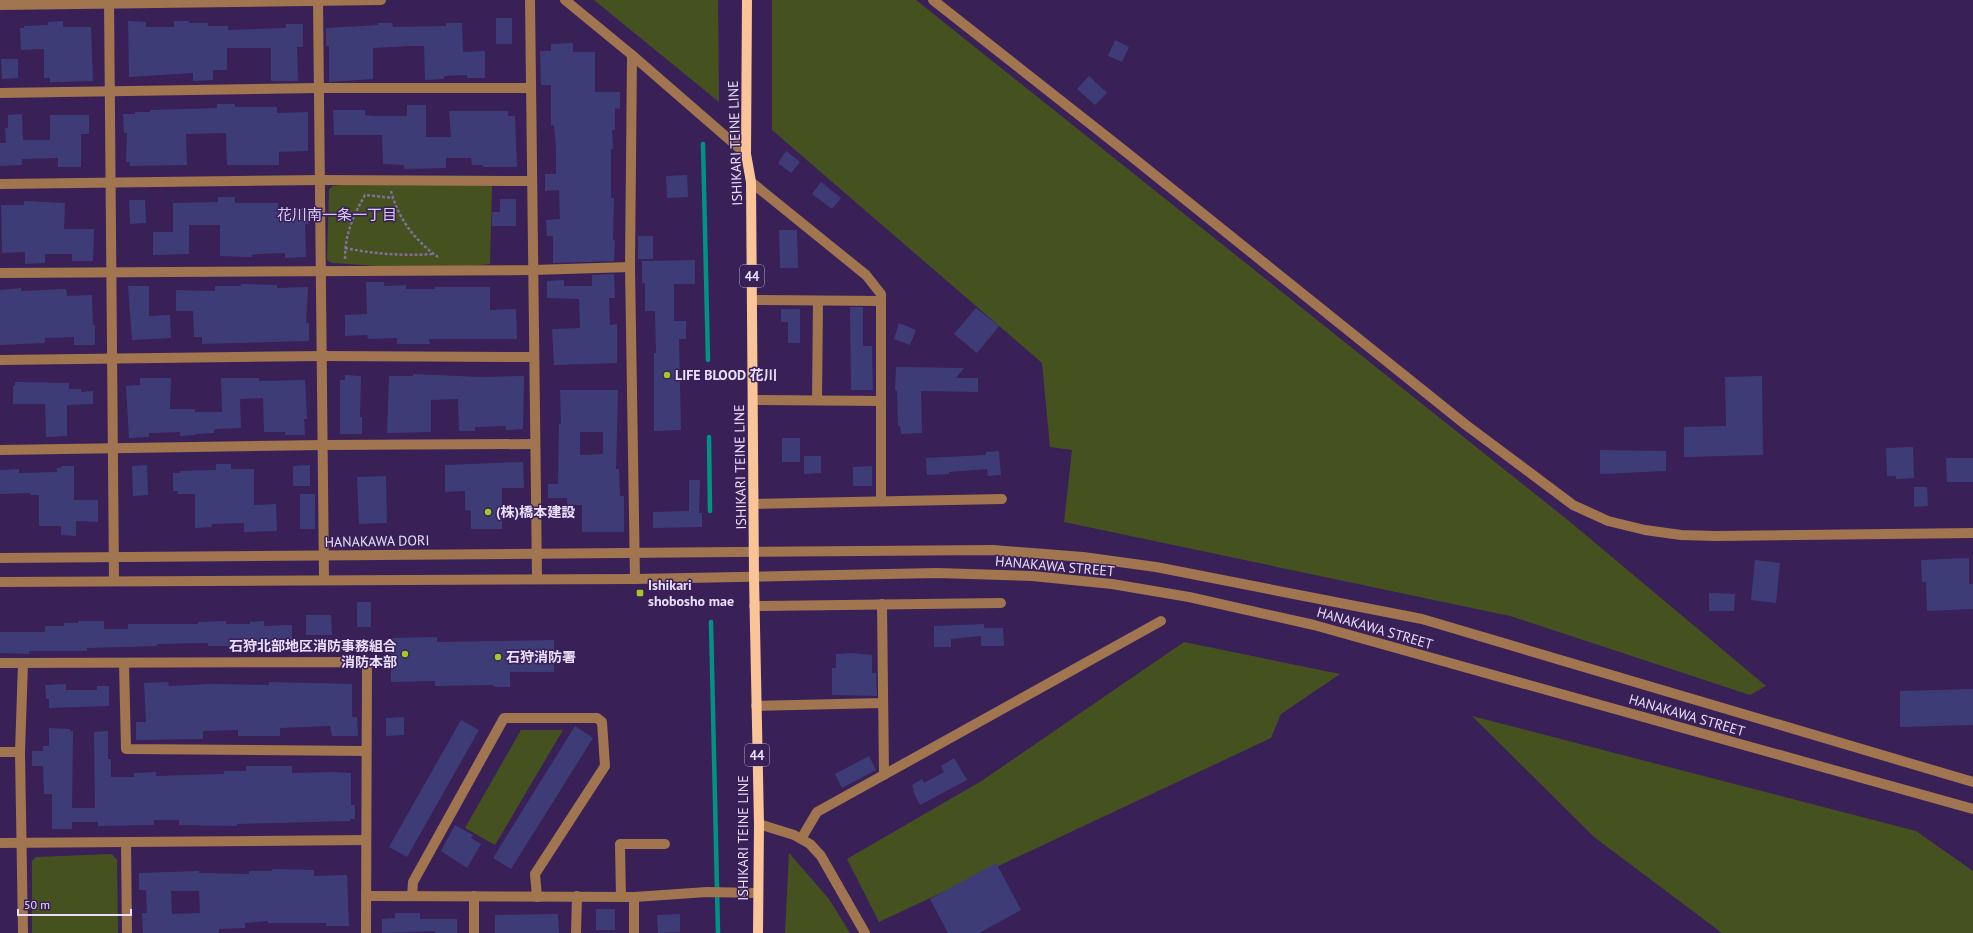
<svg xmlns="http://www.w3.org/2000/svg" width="1973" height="933" viewBox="0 0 1973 933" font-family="'PT Sans','Noto Sans JP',sans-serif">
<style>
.green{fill:#45521f}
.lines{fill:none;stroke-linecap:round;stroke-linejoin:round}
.stream{stroke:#009282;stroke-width:4.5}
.building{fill:#3e3c77;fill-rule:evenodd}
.path{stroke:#816f9a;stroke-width:2.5;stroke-dasharray:3 2;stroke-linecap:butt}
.minor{stroke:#a07550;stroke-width:10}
.major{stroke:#f9c497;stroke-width:10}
.poi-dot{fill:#a5c823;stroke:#392057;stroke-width:1.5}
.labels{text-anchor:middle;stroke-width:3;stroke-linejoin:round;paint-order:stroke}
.shield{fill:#392057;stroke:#b4a6c9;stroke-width:1}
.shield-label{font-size:13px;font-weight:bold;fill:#e9dffa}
.street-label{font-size:14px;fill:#e9dffa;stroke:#392057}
.poi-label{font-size:14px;font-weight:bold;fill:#e9dffa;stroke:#392057;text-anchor:start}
.neighbourhood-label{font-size:15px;fill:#dbccf5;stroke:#392057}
</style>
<rect width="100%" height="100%" fill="#392057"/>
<g class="green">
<polygon points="594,0 718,0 719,102"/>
<polygon points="772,0 916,0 1569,521 1766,686 1750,695 1510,616 1064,522 1072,450 1050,447 1042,363 772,130"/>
<polygon points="389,181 492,186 490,264 440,270 332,263 327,260 329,189 333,186"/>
<polygon points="1184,642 1340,674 1281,714 1271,738 879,922 847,859 983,780"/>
<polygon points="1472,716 1916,831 1973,871 1973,933 1722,933 1594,837"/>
<polygon points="521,730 563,730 495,845 465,828"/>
<polygon points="789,853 829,899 850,933 785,933"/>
<polygon points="112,854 117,860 118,933 32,933 32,861 36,857"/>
</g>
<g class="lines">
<g class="stream">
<polyline points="703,144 708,360"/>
<polyline points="709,437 710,511"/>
<polyline points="711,622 718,933"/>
</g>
</g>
<g class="building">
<rect x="496" y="18" width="16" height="26"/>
<polygon points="63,21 63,27 91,27 93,81 50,82 50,78 44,78 44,49 21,50 20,28 24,28 24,26 48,25 48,22"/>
<polygon points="128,21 146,22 146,27 174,27 174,21 189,21 189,23 208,23 208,26 228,26 228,30 286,28 286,24 303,24 303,47 297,47 298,81 271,81 271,48 227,48 227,70 213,70 213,80 193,81 193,73 129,77"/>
<polygon points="378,23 392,23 393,27 446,26 446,23 462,23 463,52 485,51 485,78 467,78 467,75 444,76 444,79 425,80 424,46 409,46 373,48 373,79 329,82 329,46 326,46 326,28 378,25"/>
<polygon points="1115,40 1129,47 1122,62 1108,56"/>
<polygon points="573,43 573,52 595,52 595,92 620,92 620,109 615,108 615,130 612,130 613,149 611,149 611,198 614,198 613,240 615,240 614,261 553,263 553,236 547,236 546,220 560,219 559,190 545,191 545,174 556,174 556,147 554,125 551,126 551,85 541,85 540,51 551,51 551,44"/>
<polygon points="1,59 18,59 18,78 2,79"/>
<polygon points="1089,76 1107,93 1095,105 1077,89"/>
<polygon points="217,104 235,104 235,107 277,107 277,113 308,112 308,151 279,152 279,165 227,165 226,133 186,134 187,165 130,166 130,162 126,162 127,133 124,133 123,114 135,114 135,112 150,112 150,110 217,108"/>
<polygon points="407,105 426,105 426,137 451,137 449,111 508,111 508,116 515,116 517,167 483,167 483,165 472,165 471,158 446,158 446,168 404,169 404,165 383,164 382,135 334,135 333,110 365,110 365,115 373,116 407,116"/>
<polygon points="22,114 23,140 50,140 50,115 89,115 89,134 81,134 81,167 58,167 58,158 22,159 22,165 0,166 0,143 6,143 5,128 8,128 8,115"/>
<polygon points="786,151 800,162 791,173 778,163"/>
<polygon points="687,175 688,197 667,198 666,176"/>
<polygon points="821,182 841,198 832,209 812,194"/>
<polygon points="218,197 235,197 235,203 278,203 278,208 308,208 308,224 305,224 306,257 285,258 285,253 258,254 252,255 252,257 220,256 220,225 189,225 189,254 153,255 153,232 173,232 173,203 218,202"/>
<polygon points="500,199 516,199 516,226 492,226 492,212 500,212"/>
<polygon points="129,200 145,200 146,223 130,224"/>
<polygon points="24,201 65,203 64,229 94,229 93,261 72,261 72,254 45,254 45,263 25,264 25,252 2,253 1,205 24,205"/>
<polygon points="779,230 797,230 798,268 780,268"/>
<rect x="638" y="236" width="15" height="23"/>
<polygon points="695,260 695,284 674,284 674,321 686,321 686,339 679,339 681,430 654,431 654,353 656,353 655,311 645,311 645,283 642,283 642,261"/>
<polygon points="614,274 615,298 609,298 610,325 617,324 617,363 554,365 552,329 580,328 579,299 547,298 547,281 564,280 564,286 592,286 592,275"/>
<polygon points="366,282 384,282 384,286 406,285 406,289 435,289 435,287 490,287 490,310 516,309 517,339 429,339 430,344 397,344 397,338 368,339 367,335 345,336 345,315 367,314"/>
<polygon points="241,284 277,285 277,288 308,287 306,323 309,323 309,341 202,344 202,337 194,337 193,311 176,311 176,290 215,291 215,286 241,286"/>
<polygon points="128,286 149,286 149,316 170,315 171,338 132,340"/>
<polygon points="21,288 21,291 66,289 67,296 92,295 93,325 95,325 95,345 74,345 74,337 45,338 45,343 0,345 0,290"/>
<polygon points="850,307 863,307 863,346 872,346 873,390 851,390"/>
<polygon points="976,308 999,326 977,353 954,334"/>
<polygon points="781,309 800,309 800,343 788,343 788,322 781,322"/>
<polygon points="899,323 916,330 910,345 894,339"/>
<polygon points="896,367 964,368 956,378 978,378 978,392 921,391 922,433 901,434 900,426 898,426 897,391 895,390"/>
<polygon points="413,374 480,377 524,376 523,429 506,430 506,426 475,427 475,431 459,431 458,399 431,400 431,432 387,433 389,376 413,376"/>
<polygon points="345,375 361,376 360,417 362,417 362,434 340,434 340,380 345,380"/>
<polygon points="1762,376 1763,455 1684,457 1684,427 1726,426 1725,377"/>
<polygon points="140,378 171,378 170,409 195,409 195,412 222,412 221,378 259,378 259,381 305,380 307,419 304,419 305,435 285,435 285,432 264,432 263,398 240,399 241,428 217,429 214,430 214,433 195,434 195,435 180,436 180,432 149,433 149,437 129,438 126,386 140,385"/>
<polygon points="15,382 69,383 69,389 81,389 81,392 93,391 93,404 67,405 67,436 46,437 45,404 13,404 13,386 15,386"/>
<path d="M560,390H618L616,469H619L620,496H624V532H582V505H567V498H548V484H558L559,424H561ZM580,432H603V454L580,455Z"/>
<rect x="782" y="438" width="18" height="24"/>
<polygon points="1913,447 1914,478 1896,479 1896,476 1887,476 1886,448"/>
<polygon points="1600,450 1666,451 1666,471 1600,474"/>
<polygon points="999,451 1001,475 988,476 987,469 949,472 949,474 927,475 926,458 986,455 986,452"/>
<polygon points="804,456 821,456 821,473 804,474"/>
<polygon points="1946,458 1973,458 1973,482 1947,482"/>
<polygon points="523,462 524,488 502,488 502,529 471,529 471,511 465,510 465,491 445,492 445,465"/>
<polygon points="216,464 231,464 231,469 254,469 254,505 276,504 277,531 244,532 244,523 211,524 212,527 195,528 195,494 178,494 178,491 173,491 173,473 180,473 180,471 216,470"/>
<polygon points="147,465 148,495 133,496 132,466"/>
<polygon points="310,465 310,486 293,486 293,466"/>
<polygon points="61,466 74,466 74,500 98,500 98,522 76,521 76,536 61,535 61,526 39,526 39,495 30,495 30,493 0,494 0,470 19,469 19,473 57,472 57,468 61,468"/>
<polygon points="872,466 872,486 853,486 853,467"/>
<polygon points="386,476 387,523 359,524 357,477"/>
<polygon points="689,480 700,480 699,513 702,513 702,527 653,528 653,512 689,511"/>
<polygon points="1914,487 1927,487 1928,506 1914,507"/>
<rect x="300" y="494" width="15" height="35"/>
<polygon points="1969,558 1969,584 1973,584 1973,609 1927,611 1926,582 1922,582 1921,560"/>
<polygon points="1755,560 1780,563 1776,603 1751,600"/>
<polygon points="1709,593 1735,594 1734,611 1709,611"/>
<rect x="357" y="602" width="14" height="25"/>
<polygon points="306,615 331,615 332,635 306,635"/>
<polygon points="78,621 104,621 104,629 128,629 128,624 198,624 198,622 226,621 226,624 250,624 250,622 264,621 264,626 292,625 292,646 258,646 258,651 234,652 231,651 231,646 208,646 208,643 157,644 157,646 87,648 87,651 29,651 29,654 0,653 0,632 45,632 45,626 64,626 64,623 78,623"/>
<polygon points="984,624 984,628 1003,628 1004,646 981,646 981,636 951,639 951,647 934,647 934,626"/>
<polygon points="437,637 437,642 554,640 554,672 510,672 510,687 494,687 493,685 435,686 435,681 391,682 391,638"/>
<polygon points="852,653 872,655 872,673 876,673 877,696 832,695 832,668 836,668 836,654"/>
<polygon points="168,682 169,686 211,684 269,685 269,682 352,684 352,717 357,717 358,736 332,736 330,726 280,728 280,736 238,736 238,730 203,731 203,739 136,740 136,722 146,722 144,683"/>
<polygon points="66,684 66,690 97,690 97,686 109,686 109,706 49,708 49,699 46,699 45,685"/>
<polygon points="1973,689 1973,725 1900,727 1900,691"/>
<polygon points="404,717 404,735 386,736 386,718"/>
<polygon points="461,720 479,730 407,857 389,847"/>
<polygon points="575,726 593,738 511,869 493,858"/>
<polygon points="49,728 70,729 70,731 73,731 72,808 95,808 94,732 108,731 108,759 111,759 111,777 134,777 134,773 156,772 156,776 224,774 224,771 246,771 246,766 292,766 292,773 332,772 351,773 351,805 355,805 355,819 350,819 350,821 237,824 237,826 179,825 179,820 154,820 154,825 98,826 98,822 72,822 72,829 52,829 52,794 44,794 43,766 32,766 32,751 43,751 43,746 49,746"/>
<polygon points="869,756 876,770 842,788 835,774"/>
<polygon points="954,758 967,780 920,805 913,791 914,790 912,785 922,779 924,783 944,772 941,766"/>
<polygon points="455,825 473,835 471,838 481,844 467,868 441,851"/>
<polygon points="996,863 1021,910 979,933 948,933 930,899"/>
<path d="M272,869L314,870V876L347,875L349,926H326V923H268V921L245,923V928L219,929V933H143L142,913H147L146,890H139V873L199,871V873L249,874V871H272ZM171,891H199L200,913L172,914Z"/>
<rect x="596" y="909" width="19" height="21"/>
<polygon points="395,913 420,913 420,919 457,919 457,933 435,933 435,931 382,933 382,919 395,918"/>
<polygon points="558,914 559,933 495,933 495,915"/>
<polygon points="680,914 680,932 658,933 657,915"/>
</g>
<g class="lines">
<g class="path">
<path d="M391,191C398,218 415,241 438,257"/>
<path d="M345,248C374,254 403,256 433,254"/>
<path d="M345,259C345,234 353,216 365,195L393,198"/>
</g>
<g class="minor">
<polyline points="109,0 114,581"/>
<polyline points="318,0 324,580"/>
<polyline points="530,0 537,578"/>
<polyline points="565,0 632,55 746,154"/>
<polyline points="933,0 1126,152 1466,425 1573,505 1608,521 1645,530 1681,535 1716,536 1973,533"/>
<polyline points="0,5 381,0"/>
<polyline points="632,55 630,267 635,579"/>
<polyline points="0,93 319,88 531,88"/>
<polyline points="751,182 866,275 881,294 881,501"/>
<polyline points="0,184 320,180 532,181"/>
<polyline points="0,273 533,270 630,267"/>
<polyline points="752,300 881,301"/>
<polyline points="0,360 322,356 534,357"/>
<polyline points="753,400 881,401"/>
<polyline points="817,400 818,301"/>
<polyline points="0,450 323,445 535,444"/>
<polyline points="754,504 1002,499"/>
<polyline points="0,558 993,550 1083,557 1156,567 1422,619 1973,782"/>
<polyline points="0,582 635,579 937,573 1032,576 1112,584 1189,597 1314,625 1973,809"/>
<polyline points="882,604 884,775"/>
<polyline points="754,606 1001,603"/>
<polyline points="0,663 367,662 366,933"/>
<polyline points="124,663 126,749 366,751"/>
<polyline points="756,706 883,703"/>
<polyline points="0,752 20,752"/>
<polyline points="759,824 794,835 810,844 821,856 865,933"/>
<polyline points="801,839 817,812 1161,621"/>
<polyline points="126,842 127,933"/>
<polyline points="0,843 366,840"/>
<polyline points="366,896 634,897 707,892 757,893"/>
<polyline points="412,896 413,882 504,718 597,718 602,722 605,766 535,874 537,897"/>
<polyline points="474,896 474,933"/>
<polyline points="621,897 620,844 665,844"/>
<polyline points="634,897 634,933"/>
<polyline points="23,933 20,752 23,663"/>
<polyline points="576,933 577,896"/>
</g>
<polyline class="major" points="747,0 746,154 751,182 754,577 759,824 758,933"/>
</g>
<g class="poi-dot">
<circle cx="667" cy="375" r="4"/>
<circle cx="488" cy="512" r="4"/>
<rect x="636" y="589" width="8" height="8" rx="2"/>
<circle cx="405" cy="654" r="4"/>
<circle cx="498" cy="657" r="4"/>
</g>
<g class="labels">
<g class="shield">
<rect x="740" y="265" width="24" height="22" rx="3"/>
<rect x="745" y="744" width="24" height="22" rx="3"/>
</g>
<g class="shield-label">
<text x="752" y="281">44</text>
<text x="757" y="760">44</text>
</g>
<g class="street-label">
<text transform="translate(735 143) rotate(-92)" y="5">ISHIKARI TEINE LINE</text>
<text transform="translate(740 467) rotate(-91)" y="5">ISHIKARI TEINE LINE</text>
<text transform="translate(377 541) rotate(-1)" y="5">HANAKAWA DORI</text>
<text transform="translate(1055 566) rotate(5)" y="5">HANAKAWA STREET</text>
<text transform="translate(1375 628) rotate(16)" y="5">HANAKAWA STREET</text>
<text transform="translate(1687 715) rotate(16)" y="5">HANAKAWA STREET</text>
<text transform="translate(743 838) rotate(-90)" y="5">ISHIKARI TEINE LINE</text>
</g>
<g class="poi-label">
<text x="675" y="380">LIFE BLOOD 花川</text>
<text x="496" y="517">(株)橋本建設</text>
<text x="648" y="590">Ishikari<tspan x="648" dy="16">shobosho mae</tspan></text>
<text x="397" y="651" text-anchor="end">石狩北部地区消防事務組合<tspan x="397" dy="16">消防本部</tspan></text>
<text x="506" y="662">石狩消防署</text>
</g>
<g class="neighbourhood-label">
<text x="337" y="220">花川南一条一丁目</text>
</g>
</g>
<path d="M18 909v6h113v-6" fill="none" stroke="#e9dffa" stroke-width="2"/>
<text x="24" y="909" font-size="12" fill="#e9dffa" stroke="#392057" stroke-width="3" paint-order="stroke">50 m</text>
</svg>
